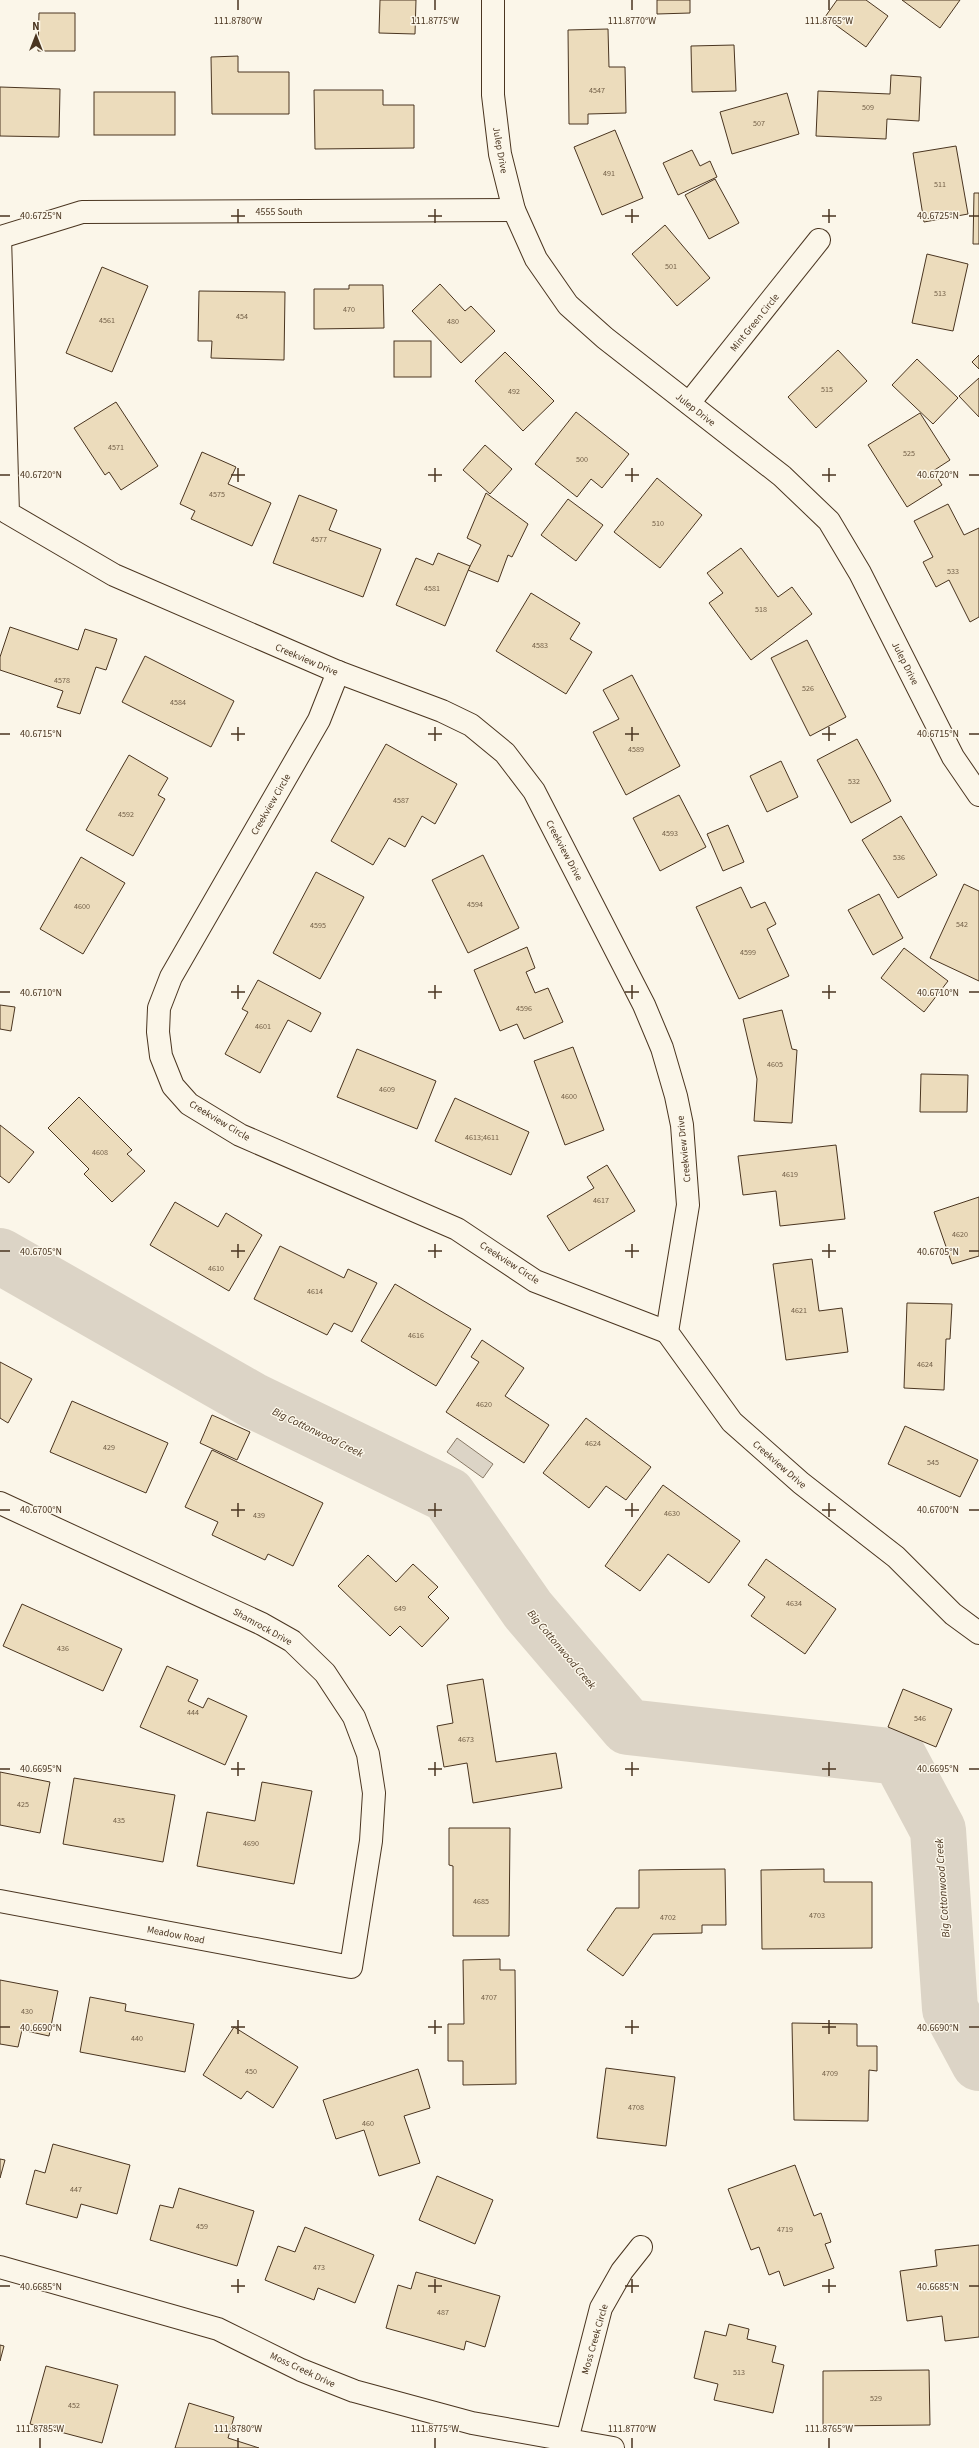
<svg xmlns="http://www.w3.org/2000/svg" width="979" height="2448" viewBox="0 0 979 2448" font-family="'Source Sans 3',sans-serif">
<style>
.water{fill:#dcd4c6;stroke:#887966}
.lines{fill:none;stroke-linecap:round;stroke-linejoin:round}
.river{stroke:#dcd4c6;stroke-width:56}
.building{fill:#ecdcbc;stroke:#4a3520}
.street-casing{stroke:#4a3520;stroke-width:24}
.street{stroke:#fbf6e9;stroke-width:22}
.ticks{fill:none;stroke:#4a3520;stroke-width:1.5}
.labels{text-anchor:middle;stroke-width:3;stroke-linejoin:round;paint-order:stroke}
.number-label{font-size:8px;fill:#725f47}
.street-label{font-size:10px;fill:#4a3520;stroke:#fbf6e9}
.water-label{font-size:11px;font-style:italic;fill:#4a3520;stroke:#fbf6e9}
.ticks-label{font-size:10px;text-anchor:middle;fill:#4a3520;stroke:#fbf6e9;stroke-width:3;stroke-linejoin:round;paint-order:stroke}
</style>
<rect width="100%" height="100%" fill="#fbf6e9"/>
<polygon class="water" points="457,1438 493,1464 483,1478 447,1452"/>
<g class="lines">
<polyline class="river" points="0,1256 254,1401 448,1495 528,1610 628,1727 899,1757 938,1830 950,2009 979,2063"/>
</g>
<g class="building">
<polygon points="380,0 416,0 415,34 379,33"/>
<polygon points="657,0 690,0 690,13 657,14"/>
<polygon points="837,0 866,0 888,16 866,47 825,17"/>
<polygon points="902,0 960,0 940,28"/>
<polygon points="39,13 75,13 75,51 38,51"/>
<polygon points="608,29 609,67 625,67 626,113 588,114 588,124 569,124 568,30"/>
<polygon points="734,45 736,91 692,92 691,46"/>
<polygon points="238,56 238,72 289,72 289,114 212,114 211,57"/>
<polygon points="891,75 921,77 919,121 887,119 886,139 816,136 818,91 890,94"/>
<polygon points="0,87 60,89 59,137 0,136"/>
<polygon points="314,90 383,90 383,105 414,105 414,148 315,149"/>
<rect x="94" y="92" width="81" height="43"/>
<polygon points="787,93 799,134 732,154 720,112"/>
<polygon points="615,130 643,198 602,215 574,147"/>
<polygon points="956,146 968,214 924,222 913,153"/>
<polygon points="692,150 700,166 710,161 717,177 678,195 663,163"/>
<polygon points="715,179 739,223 709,239 685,195"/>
<polygon points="974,193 979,193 979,244 973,244"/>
<polygon points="665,225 710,278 677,306 632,254"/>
<polygon points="927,254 968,264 953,331 912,323"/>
<polygon points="102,267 148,286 112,372 66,353"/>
<polygon points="440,284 465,311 471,306 495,331 461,363 412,311"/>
<polygon points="349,285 383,285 384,328 314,329 314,289 349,289"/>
<polygon points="199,291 285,292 284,360 211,358 212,341 198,341"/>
<rect x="394" y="341" width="37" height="36"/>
<polygon points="838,350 867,381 816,428 788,397"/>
<polygon points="505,352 554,401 523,431 475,381"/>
<polygon points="979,355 979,369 972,362"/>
<polygon points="917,359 958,398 933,424 892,385"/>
<polygon points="979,378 979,417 959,396"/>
<polygon points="116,402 158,466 121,490 109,472 105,475 74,428"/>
<polygon points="576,412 629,454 602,488 591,479 577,497 535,464"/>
<polygon points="920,413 950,460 933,471 942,485 907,507 868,445"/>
<polygon points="485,445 512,469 490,494 463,470"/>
<polygon points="202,452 236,467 228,484 271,503 252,546 191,519 195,511 180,504"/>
<polygon points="657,478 702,515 660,568 614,532"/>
<polygon points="486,493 528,524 512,557 508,555 498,582 468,570 481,545 467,538"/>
<polygon points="299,495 337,510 329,530 381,549 363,597 273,563"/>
<polygon points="568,499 603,525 576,561 541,535"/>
<polygon points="948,504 964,535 979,528 979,617 970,622 949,580 936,587 923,562 933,557 914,521"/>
<polygon points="741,548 778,597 792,587 812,614 751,660 709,603 723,593 707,573"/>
<polygon points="438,553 470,566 445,626 396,605 416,558 433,565"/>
<polygon points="531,593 580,623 570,639 592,652 566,694 496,651"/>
<polygon points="10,627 78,650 85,629 117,639 106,670 96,667 80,714 57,707 63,691 0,670 0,657"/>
<polygon points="807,640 846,717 810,736 771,658"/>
<polygon points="145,656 234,701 211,747 122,702"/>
<polygon points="632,675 680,766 626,795 593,732 619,719 603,690"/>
<polygon points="857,739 891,801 851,823 817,760"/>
<polygon points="386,744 457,784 435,824 422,816 405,847 389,838 373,865 331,841"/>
<polygon points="129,755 168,778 158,795 165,799 133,856 86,830"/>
<polygon points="781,761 798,797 767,812 750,776"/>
<polygon points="679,795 706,847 660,871 633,818"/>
<polygon points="901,816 937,875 898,898 862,840"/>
<polygon points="728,825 744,862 723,871 707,834"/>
<polygon points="483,855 519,928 468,953 432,880"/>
<polygon points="81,857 125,883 83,954 40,929"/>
<polygon points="316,872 364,897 320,979 273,953"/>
<polygon points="964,884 979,891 979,981 930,958"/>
<polygon points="741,887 751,908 765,902 776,924 767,929 789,976 739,999 696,907"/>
<polygon points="879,894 903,938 873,955 848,910"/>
<polygon points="527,947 535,968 526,972 535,993 548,988 563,1022 524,1039 517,1024 500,1031 474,970"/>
<polygon points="904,948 948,981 924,1012 881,978"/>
<polygon points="258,980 321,1013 311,1032 288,1020 260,1073 225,1054 248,1012 242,1009"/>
<polygon points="0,1005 15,1007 11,1031 0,1029"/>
<polygon points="782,1010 792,1049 797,1050 792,1123 754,1121 757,1079 743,1019"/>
<polygon points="573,1047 604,1130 565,1145 534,1061"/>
<polygon points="357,1049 436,1081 417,1129 337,1097"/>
<polygon points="921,1074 968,1075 967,1112 920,1112"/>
<polygon points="79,1097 132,1150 127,1154 145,1171 112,1202 84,1174 89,1169 48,1128"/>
<polygon points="455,1098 529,1132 511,1175 435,1141"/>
<polygon points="0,1125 34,1152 9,1183 0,1176"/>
<polygon points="836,1145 845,1219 780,1226 776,1191 743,1195 738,1156"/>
<polygon points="607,1165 635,1211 569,1251 547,1216 594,1188 587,1177"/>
<polygon points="979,1197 979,1256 952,1264 934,1212"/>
<polygon points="175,1202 218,1227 226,1213 262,1235 229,1291 150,1245"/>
<polygon points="280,1246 344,1278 348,1269 377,1283 352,1332 334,1323 327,1335 254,1299"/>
<polygon points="812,1259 819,1311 842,1308 848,1352 786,1360 773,1264"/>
<polygon points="395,1284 471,1329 436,1386 361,1341"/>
<polygon points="907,1303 952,1304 950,1339 946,1339 944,1390 904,1388"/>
<polygon points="482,1340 524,1368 505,1396 549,1425 524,1463 446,1412 479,1362 471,1357"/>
<polygon points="0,1362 32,1379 8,1423 0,1418"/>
<polygon points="72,1401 168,1443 146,1493 50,1452"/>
<polygon points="212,1415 250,1432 237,1460 200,1443"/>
<polygon points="586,1418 651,1467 626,1500 606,1486 589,1508 543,1473"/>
<polygon points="905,1426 978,1460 960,1497 888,1464"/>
<polygon points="212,1450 323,1503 293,1566 268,1554 265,1560 212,1535 218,1522 185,1507"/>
<polygon points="663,1485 740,1541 709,1583 668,1554 640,1591 605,1566"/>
<polygon points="368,1555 396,1582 413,1564 438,1587 428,1597 449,1618 422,1647 400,1626 390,1636 338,1586"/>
<polygon points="766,1559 836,1609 805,1654 751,1616 765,1597 748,1585"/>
<polygon points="22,1604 122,1649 103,1691 3,1646"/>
<polygon points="167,1666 198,1680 188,1701 203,1708 208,1698 247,1716 225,1765 140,1727"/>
<polygon points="483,1679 496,1762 556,1753 562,1788 473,1803 467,1763 444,1767 437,1726 453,1723 447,1685"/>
<polygon points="903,1689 952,1709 936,1747 888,1727"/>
<polygon points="0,1772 50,1782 40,1833 0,1825"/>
<polygon points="74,1778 175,1795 163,1862 63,1844"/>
<polygon points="262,1782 312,1791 294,1884 197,1866 207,1812 255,1821"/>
<polygon points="449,1828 510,1828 509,1936 453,1936 453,1866 449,1865"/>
<polygon points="725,1869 726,1925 702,1925 702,1933 653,1934 623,1976 587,1950 616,1908 639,1908 639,1870"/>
<polygon points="824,1869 824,1882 872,1882 872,1948 762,1949 761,1870"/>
<polygon points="500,1959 500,1970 515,1970 516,2084 463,2085 463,2061 448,2061 448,2024 464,2024 463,1960"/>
<polygon points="0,1980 58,1991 49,2036 22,2030 18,2047 0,2044"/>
<polygon points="90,1997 126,2004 125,2011 194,2024 185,2072 80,2052"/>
<polygon points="792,2023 857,2024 857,2046 877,2046 877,2071 869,2070 868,2121 794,2120"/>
<polygon points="234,2027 298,2067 273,2108 247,2091 241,2099 203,2075"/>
<polygon points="606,2068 675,2077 666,2146 597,2138"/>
<polygon points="418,2069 430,2108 404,2116 420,2163 379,2176 364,2130 336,2139 323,2100"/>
<polygon points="53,2144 130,2165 117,2214 81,2204 77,2218 26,2204 35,2170 45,2173"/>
<polygon points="0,2159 5,2160 0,2178"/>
<polygon points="795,2165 814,2216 821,2213 831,2242 825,2244 834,2268 784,2286 779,2271 769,2275 759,2247 751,2250 728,2189"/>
<polygon points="437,2176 493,2200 475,2244 419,2220"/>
<polygon points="179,2188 254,2211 237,2266 150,2240 160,2205 173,2208"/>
<polygon points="305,2227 374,2255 355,2303 318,2288 314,2300 265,2280 278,2246 295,2252"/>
<polygon points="979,2245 979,2337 945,2341 942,2316 907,2321 900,2271 937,2266 935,2250"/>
<polygon points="416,2272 500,2296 485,2347 466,2341 464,2350 386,2328 398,2285 411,2289"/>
<polygon points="729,2324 749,2329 747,2339 776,2346 772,2362 784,2365 773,2413 714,2400 718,2384 694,2378 705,2331 726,2336"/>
<polygon points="0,2345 4,2346 0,2361"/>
<polygon points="46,2366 118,2385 102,2443 30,2424"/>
<polygon points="929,2370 930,2425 823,2426 823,2371"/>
<polygon points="189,2403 234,2417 228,2438 259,2448 175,2448"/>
</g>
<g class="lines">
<defs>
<g id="street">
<polyline points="493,0 493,95 500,154 514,210 536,259 568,305 605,338 782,476 829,521 860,573 953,757 979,795"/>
<polyline points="0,237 8,513 114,575 338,672 442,711 471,725 505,753 534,791 644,1005 662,1048 676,1096 682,1125 688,1205 667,1332 732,1422 801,1483 896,1557 953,1614 979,1633"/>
<polyline points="1,237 82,212 514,210"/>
<polyline points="689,403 819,240"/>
<polyline points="338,672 319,720 171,977 159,1008 158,1032 161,1056 173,1086 189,1104 240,1135 457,1229 535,1281 667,1332"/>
<polyline points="0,1503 262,1624 292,1641 325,1673 354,1717 368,1754 374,1793 371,1841 351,1967 0,1901"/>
<polyline points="0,2267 218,2329 301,2370 354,2391 472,2423 613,2448"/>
<polyline points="567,2440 601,2308 622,2271 641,2247"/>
</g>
</defs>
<use href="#street" class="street-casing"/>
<use href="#street" class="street"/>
</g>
<path class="ticks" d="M238,0V10M435,0V10M632,0V10M829,0V10M238,209V223M435,209V223M632,209V223M829,209V223M0,216H10M231,216H245M428,216H442M625,216H639M822,216H836M969,216H979M238,468V482M435,468V482M632,468V482M829,468V482M0,475H10M231,475H245M428,475H442M625,475H639M822,475H836M969,475H979M238,727V741M435,727V741M632,727V741M829,727V741M0,734H10M231,734H245M428,734H442M625,734H639M822,734H836M969,734H979M238,985V999M435,985V999M632,985V999M829,985V999M0,992H10M231,992H245M428,992H442M625,992H639M822,992H836M969,992H979M238,1244V1258M435,1244V1258M632,1244V1258M829,1244V1258M0,1251H10M231,1251H245M428,1251H442M625,1251H639M822,1251H836M969,1251H979M238,1503V1517M435,1503V1517M632,1503V1517M829,1503V1517M0,1510H10M231,1510H245M428,1510H442M625,1510H639M822,1510H836M969,1510H979M238,1762V1776M435,1762V1776M632,1762V1776M829,1762V1776M0,1769H10M231,1769H245M428,1769H442M625,1769H639M822,1769H836M969,1769H979M238,2020V2034M435,2020V2034M632,2020V2034M829,2020V2034M0,2027H10M231,2027H245M428,2027H442M625,2027H639M822,2027H836M969,2027H979M238,2279V2293M435,2279V2293M632,2279V2293M829,2279V2293M0,2286H10M231,2286H245M428,2286H442M625,2286H639M822,2286H836M969,2286H979M40,2438V2448M238,2438V2448M435,2438V2448M632,2438V2448M829,2438V2448"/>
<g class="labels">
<g class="number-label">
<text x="597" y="93">4547</text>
<text x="868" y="110">509</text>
<text x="759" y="126">507</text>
<text x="609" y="176">491</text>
<text x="940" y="187">511</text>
<text x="671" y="269">501</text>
<text x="940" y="296">513</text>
<text x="349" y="312">470</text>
<text x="242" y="319">454</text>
<text x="107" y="323">4561</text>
<text x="453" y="324">480</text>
<text x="827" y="392">515</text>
<text x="514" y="394">492</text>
<text x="116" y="450">4571</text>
<text x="909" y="456">525</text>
<text x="582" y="462">500</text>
<text x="217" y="497">4575</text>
<text x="658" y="526">510</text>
<text x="319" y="542">4577</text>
<text x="953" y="574">533</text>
<text x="432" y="591">4581</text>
<text x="761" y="612">518</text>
<text x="540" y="648">4583</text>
<text x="62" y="683">4578</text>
<text x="808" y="691">526</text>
<text x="178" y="705">4584</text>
<text x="636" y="752">4589</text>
<text x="854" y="784">532</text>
<text x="401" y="803">4587</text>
<text x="126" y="817">4592</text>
<text x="670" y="836">4593</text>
<text x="899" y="860">536</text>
<text x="475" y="907">4594</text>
<text x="82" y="909">4600</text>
<text x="962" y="927">542</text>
<text x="318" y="928">4595</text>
<text x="748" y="955">4599</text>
<text x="524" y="1011">4596</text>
<text x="263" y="1029">4601</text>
<text x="775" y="1067">4605</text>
<text x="387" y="1092">4609</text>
<text x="569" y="1099">4600</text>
<text x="482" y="1140">4613;4611</text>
<text x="100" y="1155">4608</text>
<text x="790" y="1177">4619</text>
<text x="601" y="1203">4617</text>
<text x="960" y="1237">4620</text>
<text x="216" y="1271">4610</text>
<text x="315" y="1294">4614</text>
<text x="799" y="1313">4621</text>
<text x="416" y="1338">4616</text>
<text x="925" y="1367">4624</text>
<text x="484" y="1407">4620</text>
<text x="593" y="1446">4624</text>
<text x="109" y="1450">429</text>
<text x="933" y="1465">545</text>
<text x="672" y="1516">4630</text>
<text x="259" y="1518">439</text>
<text x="794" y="1606">4634</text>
<text x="400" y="1611">649</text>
<text x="63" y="1651">436</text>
<text x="193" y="1715">444</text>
<text x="920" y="1721">546</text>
<text x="466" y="1742">4673</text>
<text x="23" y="1807">425</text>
<text x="119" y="1823">435</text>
<text x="251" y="1846">4690</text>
<text x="481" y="1904">4685</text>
<text x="817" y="1918">4703</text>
<text x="668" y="1920">4702</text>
<text x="489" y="2000">4707</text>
<text x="27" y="2014">430</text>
<text x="137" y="2041">440</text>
<text x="251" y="2074">450</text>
<text x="830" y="2076">4709</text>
<text x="636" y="2110">4708</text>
<text x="368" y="2126">460</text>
<text x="76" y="2192">447</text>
<text x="202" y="2229">459</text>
<text x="785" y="2232">4719</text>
<text x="319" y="2270">473</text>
<text x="443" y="2315">487</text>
<text x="739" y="2375">513</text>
<text x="876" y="2401">529</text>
<text x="74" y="2408">452</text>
</g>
<g class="street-label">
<text transform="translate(501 150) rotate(80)" y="4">Julep Drive</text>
<text x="279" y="215">4555 South</text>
<text transform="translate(754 322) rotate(-51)" y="4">Mint Green Circle</text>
<text transform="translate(696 409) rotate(38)" y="4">Julep Drive</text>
<text transform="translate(307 659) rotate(23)" y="4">Creekview Drive</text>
<text transform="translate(906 663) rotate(63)" y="4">Julep Drive</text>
<text transform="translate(270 804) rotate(-60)" y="4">Creekview Circle</text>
<text transform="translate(565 850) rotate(62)" y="4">Creekview Drive</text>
<text transform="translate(220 1120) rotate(31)" y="4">Creekview Circle</text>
<text transform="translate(683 1149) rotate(-96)" y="4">Creekview Drive</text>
<text transform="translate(510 1262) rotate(33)" y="4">Creekview Circle</text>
<text transform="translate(780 1464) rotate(41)" y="4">Creekview Drive</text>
<text transform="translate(263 1626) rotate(29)" y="4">Shamrock Drive</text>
<text transform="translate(176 1934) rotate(11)" y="4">Meadow Road</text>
<text transform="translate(594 2339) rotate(-74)" y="4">Moss Creek Circle</text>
<text transform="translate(303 2369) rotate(25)" y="4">Moss Creek Drive</text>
</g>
<g class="water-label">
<text transform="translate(318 1432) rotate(26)" y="4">Big Cottonwood Creek</text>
<text transform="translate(562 1649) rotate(50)" y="4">Big Cottonwood Creek</text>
<text transform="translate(942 1888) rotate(-94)" y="4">Big Cottonwood Creek</text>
</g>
</g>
<g class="ticks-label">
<text x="238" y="24">111.8780°W</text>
<text x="435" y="24">111.8775°W</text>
<text x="632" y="24">111.8770°W</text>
<text x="829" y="24">111.8765°W</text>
<text x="41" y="219">40.6725°N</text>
<text x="938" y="219">40.6725°N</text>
<text x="41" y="478">40.6720°N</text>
<text x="938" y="478">40.6720°N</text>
<text x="41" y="737">40.6715°N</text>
<text x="938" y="737">40.6715°N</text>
<text x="41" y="996">40.6710°N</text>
<text x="938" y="996">40.6710°N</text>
<text x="41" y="1255">40.6705°N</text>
<text x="938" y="1255">40.6705°N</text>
<text x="41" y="1513">40.6700°N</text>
<text x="938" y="1513">40.6700°N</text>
<text x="41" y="1772">40.6695°N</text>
<text x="938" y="1772">40.6695°N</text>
<text x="41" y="2031">40.6690°N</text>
<text x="938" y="2031">40.6690°N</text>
<text x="41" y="2290">40.6685°N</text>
<text x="938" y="2290">40.6685°N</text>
<text x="40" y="2432">111.8785°W</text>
<text x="238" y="2432">111.8780°W</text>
<text x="435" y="2432">111.8775°W</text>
<text x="632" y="2432">111.8770°W</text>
<text x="829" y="2432">111.8765°W</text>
</g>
<g transform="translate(36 36)" stroke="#fbf6e9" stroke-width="3" paint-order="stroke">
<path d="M0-3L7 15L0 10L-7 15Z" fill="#4a3520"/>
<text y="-6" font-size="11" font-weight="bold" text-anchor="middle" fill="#4a3520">N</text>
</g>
</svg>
